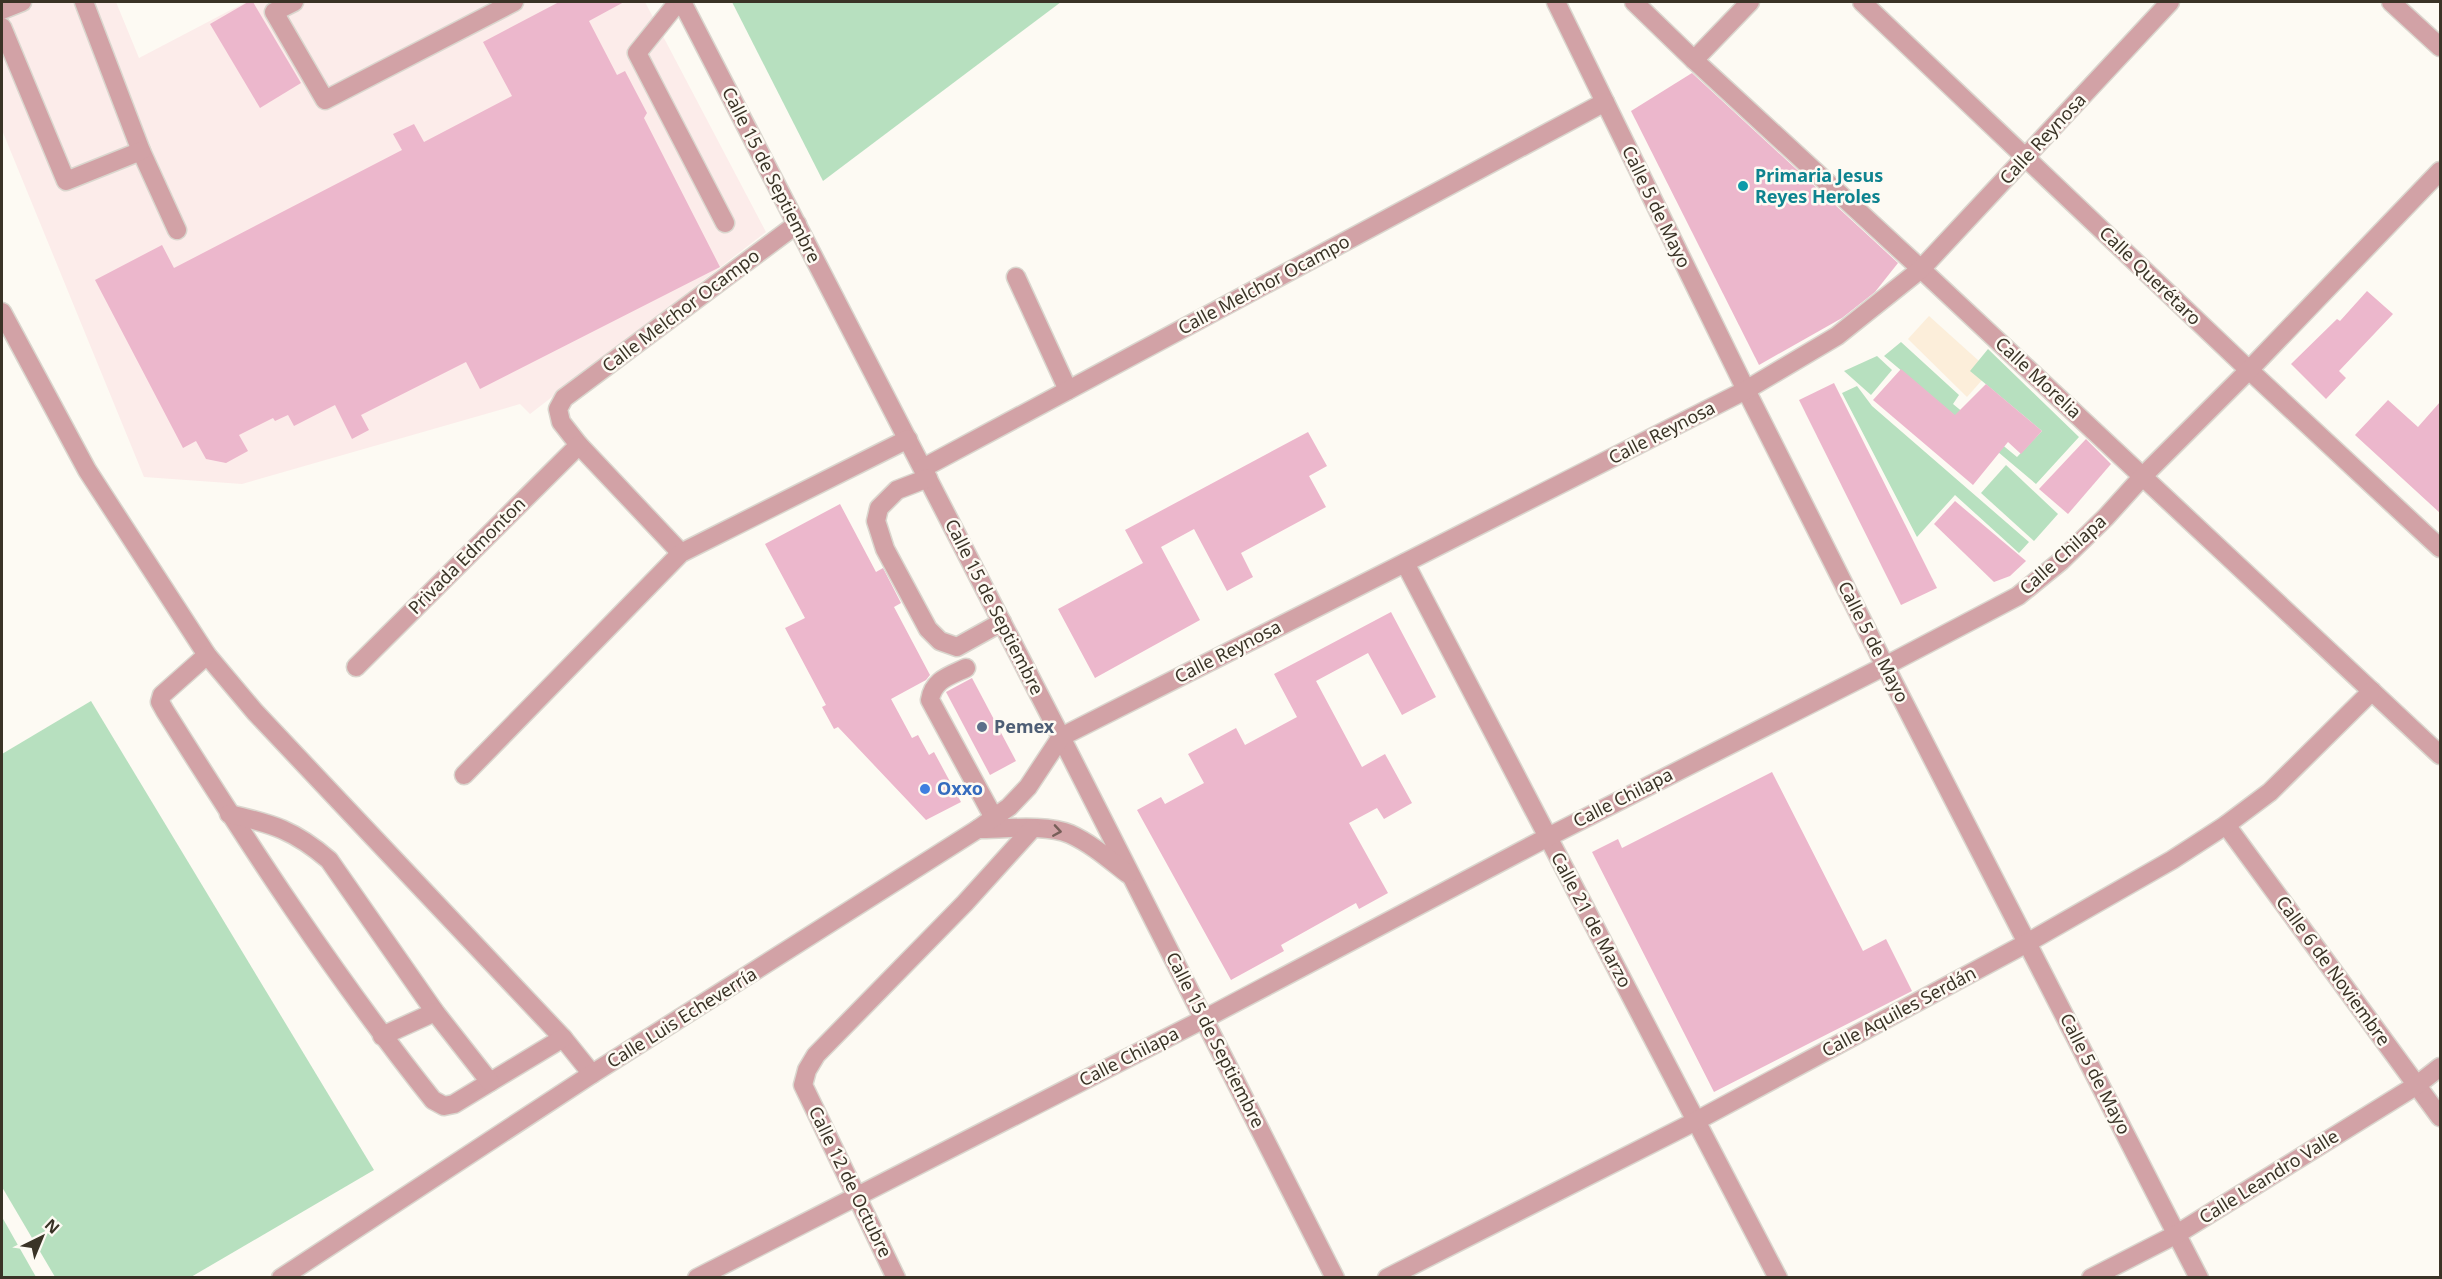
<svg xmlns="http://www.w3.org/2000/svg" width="2442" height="1279" viewBox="0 0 2442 1279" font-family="'Noto Sans',sans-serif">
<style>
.industrial{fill:#fcecea}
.education{fill:#fceeda}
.green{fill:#b7e0bf}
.building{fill:#ecb7cc}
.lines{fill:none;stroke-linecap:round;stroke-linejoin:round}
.minor-casing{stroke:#dad6ce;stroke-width:21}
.minor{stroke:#d2a2a6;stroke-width:18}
.oneway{stroke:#775f59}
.culture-dot{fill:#0f9aa8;stroke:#fdfaf3;stroke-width:2}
.service-dot{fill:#5c6f8a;stroke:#fdfaf3;stroke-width:2}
.shop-dot{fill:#3f7fe0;stroke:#fdfaf3;stroke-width:2}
.labels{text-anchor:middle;stroke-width:5;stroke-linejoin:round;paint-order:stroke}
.street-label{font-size:18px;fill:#3a3326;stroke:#fdfaf3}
.culture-label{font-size:18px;font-weight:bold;fill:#0d838f;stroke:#fdfaf3;text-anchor:start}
.service-label{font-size:18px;font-weight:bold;fill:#4e5e75;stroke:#fdfaf3;text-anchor:start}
.shop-label{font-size:18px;font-weight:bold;fill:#366cbe;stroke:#fdfaf3;text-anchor:start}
</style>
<rect width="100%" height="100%" fill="#fdfaf3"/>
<polygon class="industrial" points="2,2 116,2 139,58 246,2 645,2 766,232 530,414 520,404 242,484 144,477 2,130"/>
<polygon class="education" points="1929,316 1990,371 1967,397 1908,339"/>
<g class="green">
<polygon points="732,2 1061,2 823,181"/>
<polygon points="1901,342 1959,395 1953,404 2017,457 2042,431 1970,371 1988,349 2079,437 2036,484 1884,356"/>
<polygon points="1877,356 1892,370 1871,395 1844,371"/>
<polygon points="1857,386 1872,406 2029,542 2019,553 1955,495 1917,537 1842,393"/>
<polygon points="2006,465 2058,514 2034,541 1981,493"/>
<polygon points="91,701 374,1170 191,1277 55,1277 2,1187 2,754"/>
<polygon points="2,1217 36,1277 2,1277"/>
</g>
<g class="building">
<polygon points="248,2 253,2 301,83 260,108 210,24"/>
<polygon points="559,2 624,2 589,21 617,75 625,71 647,113 644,118 720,267 480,389 466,362 361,415 369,430 352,439 335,405 294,426 288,415 275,421 273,418 239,435 248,451 226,463 206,459 196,441 183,448 95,280 162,245 174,268 402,150 393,134 414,124 424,142 512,96 483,42"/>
<polygon points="1692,73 1898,263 1875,292 1842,318 1759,365 1631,111"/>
<polygon points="2367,291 2393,314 2339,371 2346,378 2326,399 2291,364 2337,319 2340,321"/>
<polygon points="1901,369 1955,415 1986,384 2042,431 2021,454 2008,442 1973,485 1873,400"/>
<polygon points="1834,383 1937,588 1901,605 1799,400"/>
<polygon points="2388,400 2418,427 2440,402 2440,513 2355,435"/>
<polygon points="1308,432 1327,466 1309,476 1326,507 1241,553 1253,577 1227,591 1194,529 1161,547 1200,620 1095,678 1058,609 1143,563 1125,530"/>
<polygon points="2086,439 2111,464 2068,514 2039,489"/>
<polygon points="1955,501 2026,561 2010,576 1994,582 1934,524"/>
<polygon points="840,504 876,572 883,568 901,603 894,607 930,675 926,680 891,699 912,738 918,735 929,755 934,752 961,802 926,820 838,727 834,729 822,707 826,705 785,628 805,618 765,544"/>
<polygon points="1391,612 1436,697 1402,715 1368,653 1316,681 1362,767 1385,754 1412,803 1384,819 1377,808 1349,823 1388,893 1359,909 1356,903 1281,945 1284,951 1231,980 1137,810 1161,797 1165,804 1204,783 1188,754 1236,728 1245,745 1297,717 1274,674"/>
<polygon points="972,678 1016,761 990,775 946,692"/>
<polygon points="1772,772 1863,951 1886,939 1912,991 1714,1092 1592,852 1618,839 1622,848"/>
</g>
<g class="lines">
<defs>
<g id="minor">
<polyline points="84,2 141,151 177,230"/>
<polyline points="294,2 274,12 325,100 514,2"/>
<polyline points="678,2 637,53 725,223"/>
<polyline points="682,2 1061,737 1335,1278"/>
<polyline points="1556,2 1746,390 1885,666 2199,1278"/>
<polyline points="1634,2 1694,60 1921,269 2440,755"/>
<polyline points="1862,2 2249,370 2440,548"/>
<polyline points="2391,2 2440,47"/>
<polyline points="2,10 22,2"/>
<polyline points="2,27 66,181 141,151"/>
<polyline points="1694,60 1750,2"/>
<polyline points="1016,277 1068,390"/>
<polyline points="2,312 87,470 207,655 255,712 563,1038 592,1074"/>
<polyline points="923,468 1605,102"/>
<polyline points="928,478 897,490 879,508 876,521 885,549 928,629 940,641 957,647 1002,622"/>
<polyline points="681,553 579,445 561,422 558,409 564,398 797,224"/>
<polyline points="1405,563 1778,1278"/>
<path d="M207,655L162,695L160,702L165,711C249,845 335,977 433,1100L444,1106L454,1104L563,1038"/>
<polyline points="356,667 579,445"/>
<path d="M966,668C949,676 933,680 930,700L994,818"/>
<polyline points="464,775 681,553 908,439"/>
<path d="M229,814C273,824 294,830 329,860L435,1012L490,1082"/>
<polyline points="2226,825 2440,1117"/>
<path d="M978,829C1004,829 1047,824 1070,834C1092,844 1110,860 1128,874"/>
<polyline points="382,1036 435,1012"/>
<polyline points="281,1278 592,1074 978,829 1009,807 1028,787 1061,737 1746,390 1837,336 1921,269 2170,2"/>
<polyline points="697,1278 1204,1019 1548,837 1885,666 2018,596 2061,561 2106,517 2143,476 2249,370 2440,171"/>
<polyline points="896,1278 803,1085 807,1070 816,1055 965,903 1032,829"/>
<polyline points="1387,1278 1696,1121 2027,943 2172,860 2226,825 2270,792 2372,691"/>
<polyline points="2091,1278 2177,1234 2417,1085 2440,1067"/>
</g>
</defs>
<use href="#minor" class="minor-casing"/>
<use href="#minor" class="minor"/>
</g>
<defs><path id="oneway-chevron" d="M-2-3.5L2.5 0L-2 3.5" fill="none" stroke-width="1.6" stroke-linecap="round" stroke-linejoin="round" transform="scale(1.5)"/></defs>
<use class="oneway" href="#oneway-chevron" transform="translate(1057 831) rotate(9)"/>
<circle class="culture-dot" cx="1743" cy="186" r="6"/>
<circle class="service-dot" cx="982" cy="727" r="6"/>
<circle class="shop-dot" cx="925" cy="789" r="6"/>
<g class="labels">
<g class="street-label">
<text transform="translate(2043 139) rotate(-47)" y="6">Calle Reynosa</text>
<text transform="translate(771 175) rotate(63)" y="6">Calle 15 de Septiembre</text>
<text transform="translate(1656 207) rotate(64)" y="6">Calle 5 de Mayo</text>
<text transform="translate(2150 276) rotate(44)" y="6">Calle Querétaro</text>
<text transform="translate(1264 285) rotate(-28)" y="6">Calle Melchor Ocampo</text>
<text transform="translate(681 311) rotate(-37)" y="6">Calle Melchor Ocampo</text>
<text transform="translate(2038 378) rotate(43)" y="6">Calle Morelia</text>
<text transform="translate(1662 433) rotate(-27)" y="6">Calle Reynosa</text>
<text transform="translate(2063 555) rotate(-42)" y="6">Calle Chilapa</text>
<text transform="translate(467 556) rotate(-45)" y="6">Privada Edmonton</text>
<text transform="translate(994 607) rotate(63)" y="6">Calle 15 de Septiembre</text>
<text transform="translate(1873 642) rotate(63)" y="6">Calle 5 de Mayo</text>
<text transform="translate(1228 652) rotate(-27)" y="6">Calle Reynosa</text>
<text transform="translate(1623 798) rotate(-27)" y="6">Calle Chilapa</text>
<text transform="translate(1591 920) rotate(62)" y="6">Calle 21 de Marzo</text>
<text transform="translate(2333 971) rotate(54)" y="6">Calle 6 de Noviembre</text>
<text transform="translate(1899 1012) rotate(-28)" y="6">Calle Aquiles Serdán</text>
<text transform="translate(682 1018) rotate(-32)" y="6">Calle Luis Echeverría</text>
<text transform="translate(1215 1040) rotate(63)" y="6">Calle 15 de Septiembre</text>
<text transform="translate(1129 1057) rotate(-27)" y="6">Calle Chilapa</text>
<text transform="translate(2095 1074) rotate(63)" y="6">Calle 5 de Mayo</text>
<text transform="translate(2269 1177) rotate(-32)" y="6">Calle Leandro Valle</text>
<text transform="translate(850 1182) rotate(64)" y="6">Calle 12 de Octubre</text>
</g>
<g class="culture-label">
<text x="1755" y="182">Primaria Jesus<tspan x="1755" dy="21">Reyes Heroles</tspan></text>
</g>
<g class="service-label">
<text x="994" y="733">Pemex</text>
</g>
<g class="shop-label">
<text x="937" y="795">Oxxo</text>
</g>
</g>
<rect width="2442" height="1279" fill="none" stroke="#3a3326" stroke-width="6"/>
<g transform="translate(42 1237) rotate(43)" stroke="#fdfaf3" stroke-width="4.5" paint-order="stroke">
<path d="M0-4.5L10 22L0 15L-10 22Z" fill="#3a3326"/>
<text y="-9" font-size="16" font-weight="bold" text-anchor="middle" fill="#3a3326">N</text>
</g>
</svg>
